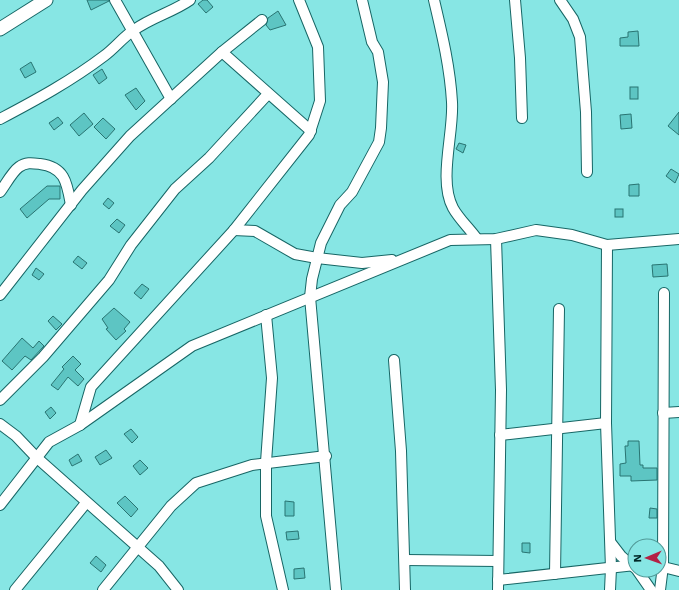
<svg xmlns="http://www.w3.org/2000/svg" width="679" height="590" viewBox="0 0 679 590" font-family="'Work Sans',sans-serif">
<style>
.building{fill:#5dc5c3;stroke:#297472}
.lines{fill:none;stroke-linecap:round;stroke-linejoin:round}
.minor-casing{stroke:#176665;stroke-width:12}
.tertiary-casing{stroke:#176665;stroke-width:15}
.minor{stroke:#fff;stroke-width:10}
.tertiary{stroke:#fff;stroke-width:13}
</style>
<rect width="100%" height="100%" fill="#87e6e4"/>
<g class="building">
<polygon points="87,0 109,0 109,1 91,10"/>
<polygon points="203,0 207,0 213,7 206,13 198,4"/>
<polygon points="278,11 286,25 270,30 266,25 268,18"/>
<polygon points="638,31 639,46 620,46 620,38 628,37 628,32"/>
<polygon points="31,62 36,72 25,78 20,69"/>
<polygon points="102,69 107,78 99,84 93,75"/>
<rect x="630" y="87" width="8" height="12"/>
<polygon points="136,88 145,101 136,110 125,95"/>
<polygon points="679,112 679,135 668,126"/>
<polygon points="84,113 93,124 79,136 70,125"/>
<polygon points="631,114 632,128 621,129 620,115"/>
<polygon points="58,117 63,123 54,130 49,123"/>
<polygon points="103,118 115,129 106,139 94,127"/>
<polygon points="459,143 466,145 463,153 456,149"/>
<polygon points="671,169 679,174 675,183 666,176"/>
<polygon points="639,184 639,196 629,196 629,185"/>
<polygon points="47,186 60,186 60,199 49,199 27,218 20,209"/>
<polygon points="108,198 114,203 109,209 103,204"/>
<rect x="615" y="209" width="8" height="8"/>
<polygon points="117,219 125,225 119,233 110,226"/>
<polygon points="78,256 87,263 82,269 73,262"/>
<polygon points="667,264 668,276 653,277 652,265"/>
<polygon points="36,268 44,274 39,280 32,275"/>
<polygon points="142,284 149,289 141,299 134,293"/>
<polygon points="114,308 130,322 124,329 126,331 116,340 106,329 108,328 102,319"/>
<polygon points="53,316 62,324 56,330 48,321"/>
<polygon points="22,338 33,348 39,341 44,346 31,360 25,356 12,370 2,361"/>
<polygon points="73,356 81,364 75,370 84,379 78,386 68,377 58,390 51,385 64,369 62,367"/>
<polygon points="51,407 56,413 50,419 45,412"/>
<polygon points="131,429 138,437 132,443 124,434"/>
<polygon points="628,441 639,441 640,465 643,465 643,468 657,468 657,480 631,481 631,476 620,476 620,464 626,463 625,446 628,446"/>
<polygon points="106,450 112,458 100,465 95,457"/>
<polygon points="78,454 82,461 72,466 69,460"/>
<polygon points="140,460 148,468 140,475 133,466"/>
<polygon points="125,496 138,509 131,517 117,503"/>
<polygon points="285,501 294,502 294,516 285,516"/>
<polygon points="650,508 657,509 657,518 649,518"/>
<polygon points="298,531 299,539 287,540 286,532"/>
<polygon points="522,543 530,543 530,553 522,552"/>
<polygon points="96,556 106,565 101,572 90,563"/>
<polygon points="304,568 305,578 294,579 294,569"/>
</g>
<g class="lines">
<defs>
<g id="minor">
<polyline points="115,0 171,99"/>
<path d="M434,0C442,34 450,67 452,102C454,133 438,180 453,208C459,219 470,229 477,239"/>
<polyline points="515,0 520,58 522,118"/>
<polyline points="560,0 573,19 580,37 586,112 587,172"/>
<polyline points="222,52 311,131"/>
<path d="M0,119C36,100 71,81 104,56C115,48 123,37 134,30C152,17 173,12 190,0"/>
<path d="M0,192C6,184 12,172 19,167C26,162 32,163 40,164C65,167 67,183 71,205"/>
<polyline points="234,230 255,231 295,254 317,258 362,263 392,260"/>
<polyline points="496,239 501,390 498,590"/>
<polyline points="607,245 606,423 611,568 610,590"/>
<polyline points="0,295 82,190 130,136 222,52 262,20"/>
<polyline points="266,315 272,378 266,462 266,516 283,590"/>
<polyline points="394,360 401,451 405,590"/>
<polyline points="0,400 43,357 109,280 131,245 175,189 209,158 268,94"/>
<polyline points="663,413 679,412"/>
<polyline points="0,424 16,436 36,457 159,566 178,590"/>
<polyline points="80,425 91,387 234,230 309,135 320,101 318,47 299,0"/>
<polyline points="500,435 606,423"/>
<polyline points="0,505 49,442 80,425 192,346 450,240 496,239 536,230 572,235 607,245 679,239"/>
<polyline points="611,543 621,556 635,568"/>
<polyline points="405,560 498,561"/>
<polyline points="659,566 679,571"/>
<polyline points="637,570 651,590"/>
<polyline points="555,574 559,309"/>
<polyline points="498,580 635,565"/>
<polyline points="15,590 86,503"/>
<polyline points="103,590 171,506 196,483 252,465 326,456"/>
<polyline points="336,590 310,297 312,279 321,243 340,205 352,192 379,142 381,128 383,82 378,52 372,42 362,0"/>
<polyline points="660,590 663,566 664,293"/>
</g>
<polyline id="tertiary" points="0,29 46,0"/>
</defs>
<use href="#minor" class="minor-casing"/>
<use href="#tertiary" class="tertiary-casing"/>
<use href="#minor" class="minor"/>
<use href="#tertiary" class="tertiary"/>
</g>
<g transform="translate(647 558) rotate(268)"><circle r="19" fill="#87e6e4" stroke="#519a98"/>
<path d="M0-3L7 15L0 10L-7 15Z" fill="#b32144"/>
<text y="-6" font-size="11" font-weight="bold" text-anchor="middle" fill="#002827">N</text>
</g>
</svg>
